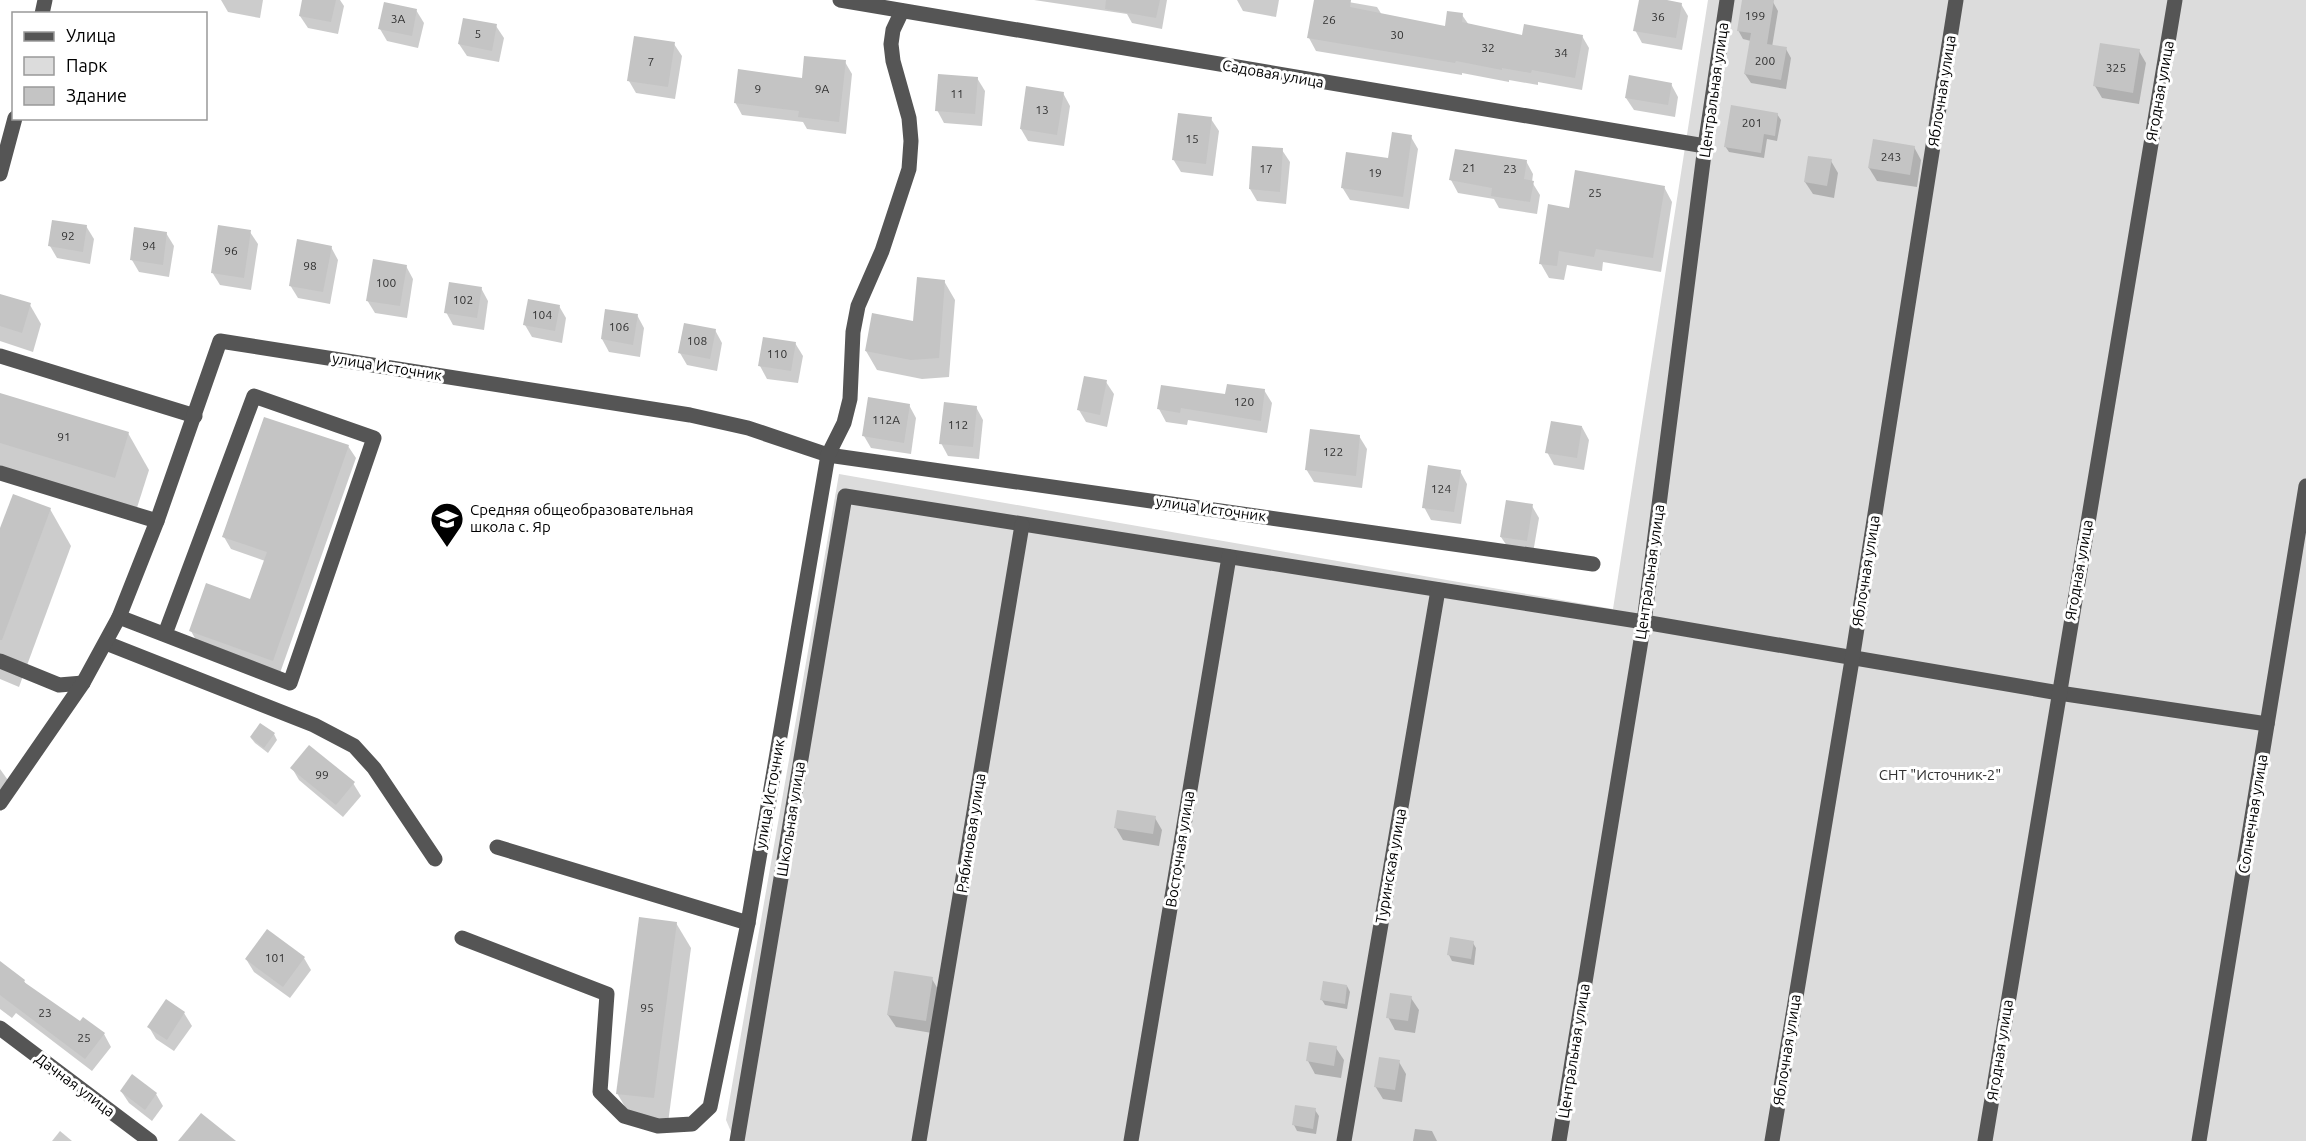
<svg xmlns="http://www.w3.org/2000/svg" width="2306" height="1141" viewBox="0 0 2306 1141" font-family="Ubuntu,sans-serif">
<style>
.green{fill:#dcdcdc}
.shadow{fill:#0003}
.building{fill:#c4c4c4}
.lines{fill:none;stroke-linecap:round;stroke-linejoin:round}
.minor{stroke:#555;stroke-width:15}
.labels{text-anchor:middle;stroke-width:6;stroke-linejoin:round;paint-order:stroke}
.number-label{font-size:12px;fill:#313131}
.street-label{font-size:15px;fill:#000;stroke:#fff}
.poi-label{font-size:15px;fill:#000;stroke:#fff;text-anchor:start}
.park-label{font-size:15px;fill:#333;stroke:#fff}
</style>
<rect width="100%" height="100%" fill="#fff"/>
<polygon class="green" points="1708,0 2306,0 2306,1141 735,1141 726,1120 839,474 1613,609"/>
<g class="shadow">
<polygon points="221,0 263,0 260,18 228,12"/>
<polygon points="304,0 340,0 344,6 338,34 308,28 300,16"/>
<polygon points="1034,0 1167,0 1162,29 1132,23 1127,14"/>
<polygon points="1237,0 1279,0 1276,17 1243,11"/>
<polygon points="1315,0 1337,0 1377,7 1382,15 1446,27 1462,15 1469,25 1523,37 1582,36 1589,48 1582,90 1538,82 1538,85 1509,80 1509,82 1462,73 1462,75 1316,51 1309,38"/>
<polygon points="1640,0 1659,0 1681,4 1688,16 1682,50 1642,43 1635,30"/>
<polygon points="1743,0 1773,2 1778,11 1772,47 1786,49 1791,58 1786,89 1751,83 1745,74 1751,41 1743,39 1738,30"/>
<polygon points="416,10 424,23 418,48 387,41 380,29"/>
<polygon points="496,26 504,38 499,62 467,56 459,44"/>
<polygon points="674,44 682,56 675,99 636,93 629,81"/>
<polygon points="2139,51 2146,63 2139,104 2102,98 2095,86"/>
<polygon points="845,62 852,74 846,134 807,129 803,122 742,115 735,102 803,79"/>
<polygon points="977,78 985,91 982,126 944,123 937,110"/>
<polygon points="1671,84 1678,97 1675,117 1634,110 1626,98"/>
<polygon points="1063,93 1070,106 1064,146 1028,141 1021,129"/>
<polygon points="1777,114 1781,120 1777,141 1767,139 1764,158 1729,152 1725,146"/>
<polygon points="1211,119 1219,131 1213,176 1181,172 1173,159"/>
<polygon points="1411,137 1418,149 1409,209 1350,200 1342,187 1389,160"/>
<polygon points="1914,147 1921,160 1917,187 1877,181 1869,168"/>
<polygon points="1282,150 1290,162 1286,204 1257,201 1250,189"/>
<polygon points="1526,161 1533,174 1532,182 1540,195 1537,214 1499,208 1494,199 1458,193 1451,180"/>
<polygon points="1831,161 1838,173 1834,198 1813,194 1805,182"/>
<polygon points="1664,187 1672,202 1661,272 1603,262 1602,271 1567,265 1564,280 1549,278 1541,264 1570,210"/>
<polygon points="86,226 94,239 90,264 57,258 50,246"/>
<polygon points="250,232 258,244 251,290 220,285 212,272"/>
<polygon points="166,233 174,246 169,277 139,272 132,260"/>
<polygon points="331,247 338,260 330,304 298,298 290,285"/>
<polygon points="406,266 413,279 407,318 375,313 367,300"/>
<polygon points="944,281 955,300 949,377 922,379 877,370 866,351 915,323"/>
<polygon points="481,288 488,301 484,330 453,325 446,312"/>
<polygon points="0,295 30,305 41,324 33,352 0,341"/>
<polygon points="559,306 566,318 562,343 532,337 525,325"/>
<polygon points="637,315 644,328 640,357 609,352 602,339"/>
<polygon points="715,330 722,343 717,371 687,365 680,353"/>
<polygon points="795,343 803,356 798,383 767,379 760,366"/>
<polygon points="1106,382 1114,394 1107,427 1086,422 1079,410"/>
<polygon points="1264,390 1272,403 1267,433 1188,420 1187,425 1166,422 1159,409"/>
<polygon points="0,394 128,433 149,470 135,514 0,473"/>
<polygon points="909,405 916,418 911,454 871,448 864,436"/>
<polygon points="976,407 983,420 979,459 948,456 941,443"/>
<polygon points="1582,427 1589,440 1584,470 1554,465 1547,452"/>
<polygon points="1359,436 1367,449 1362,488 1314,482 1306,469"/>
<polygon points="348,446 356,458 280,673 198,644 191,631 251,601 265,561 231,549 224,537"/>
<polygon points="1460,471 1467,484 1461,524 1431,520 1424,507"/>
<polygon points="1532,506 1539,518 1533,553 1509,549 1501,537"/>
<polygon points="50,509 71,546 19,687 0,679 0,533"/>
<polygon points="261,725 274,734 277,740 268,753 255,743 251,738"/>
<polygon points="292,768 353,783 361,796 343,817 299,780"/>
<polygon points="0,769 10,783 0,800"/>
<polygon points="1155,818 1162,830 1159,846 1123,840 1116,828"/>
<polygon points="676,923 691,948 668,1123 632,1119 617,1093"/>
<polygon points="1473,943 1476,948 1474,965 1452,961 1449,955"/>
<polygon points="304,958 311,970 290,998 254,972 246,959"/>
<polygon points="0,963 24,981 27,986 80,1023 104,1034 111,1047 92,1071 16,1013 12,1018 0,1009"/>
<polygon points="932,979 939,991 932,1033 896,1027 888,1015"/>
<polygon points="1347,986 1350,992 1347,1009 1325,1005 1322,1000"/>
<polygon points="1411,998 1419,1010 1415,1033 1395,1030 1388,1017"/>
<polygon points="184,1013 192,1026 174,1051 156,1039 149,1027"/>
<polygon points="1336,1048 1344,1060 1341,1078 1315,1074 1308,1061"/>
<polygon points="1399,1062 1406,1074 1402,1102 1383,1099 1375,1086"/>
<polygon points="121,1091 156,1094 163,1106 152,1121 129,1103"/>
<polygon points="1315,1110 1319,1116 1316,1134 1297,1131 1294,1125"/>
<polygon points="1415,1129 1432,1131 1437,1141 1413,1141"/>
<polygon points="60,1131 72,1141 52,1141"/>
</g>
<g class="building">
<polygon points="302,0 336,0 331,22 299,16"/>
<polygon points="1106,0 1160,0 1156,18 1105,9"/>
<polygon points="1314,0 1351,0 1350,7 1445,26 1447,11 1463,13 1462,22 1522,35 1524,24 1583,35 1575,78 1532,70 1531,73 1502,68 1502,70 1456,61 1455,63 1307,38"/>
<polygon points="1639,0 1667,0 1682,3 1676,38 1633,31"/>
<polygon points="1742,0 1774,0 1767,44 1787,47 1781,80 1744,74 1751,33 1737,31"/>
<polygon points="384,2 417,9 412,36 378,29"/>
<polygon points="463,18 497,24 492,51 458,44"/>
<polygon points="634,36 675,42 668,87 627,81"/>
<polygon points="2100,43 2140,49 2133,93 2093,86"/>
<polygon points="804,56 846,60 839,122 798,117 799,111 734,103 738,69 802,78"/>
<polygon points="938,74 978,77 975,114 935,111"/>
<polygon points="1629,75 1672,83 1668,105 1625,98"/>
<polygon points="1026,86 1064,92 1057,135 1020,129"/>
<polygon points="1731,105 1778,113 1775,136 1764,134 1761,153 1724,147"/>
<polygon points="1178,113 1212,117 1206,164 1172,160"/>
<polygon points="1392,132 1412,135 1403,197 1341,188 1346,152 1388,158"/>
<polygon points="1873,139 1915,146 1910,175 1868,168"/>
<polygon points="1252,146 1283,148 1280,192 1249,189"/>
<polygon points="1455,149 1527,160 1524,179 1534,181 1530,202 1491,196 1492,188 1449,180"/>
<polygon points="1808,156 1832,159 1827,186 1804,182"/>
<polygon points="1575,170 1665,186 1653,258 1596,249 1594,257 1559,251 1557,266 1539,264 1548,204 1569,208"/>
<polygon points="52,220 87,225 83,252 48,246"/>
<polygon points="218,225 251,230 244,278 211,273"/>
<polygon points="134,227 167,232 163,265 130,260"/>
<polygon points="297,239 332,246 323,292 289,286"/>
<polygon points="373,259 407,265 400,306 366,301"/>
<polygon points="917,277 945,280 939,358 911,360 865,351 872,313 913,321"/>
<polygon points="449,282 482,287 477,318 444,313"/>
<polygon points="0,294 31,303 22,333 0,326"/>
<polygon points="528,299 560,305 555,331 523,325"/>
<polygon points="605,309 638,314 633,345 601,339"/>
<polygon points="684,323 716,329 710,359 678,353"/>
<polygon points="763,337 796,342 791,371 758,366"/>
<polygon points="1084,376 1107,380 1100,415 1077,410"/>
<polygon points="1227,384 1265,389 1261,421 1181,408 1180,413 1157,409 1161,385 1225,394"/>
<polygon points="0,393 129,432 115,478 0,443"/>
<polygon points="868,397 910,404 904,443 862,436"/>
<polygon points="944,402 977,406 973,447 939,444"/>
<polygon points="264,417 349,445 273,661 189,631 206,583 250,599 267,552 222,537"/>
<polygon points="1551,421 1582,426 1577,458 1545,453"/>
<polygon points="1310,429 1360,435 1356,476 1305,470"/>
<polygon points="1428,465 1461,470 1454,512 1422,508"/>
<polygon points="13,494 51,508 2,640 0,640 0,528"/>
<polygon points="1506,500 1533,504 1527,541 1500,537"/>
<polygon points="260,723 275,733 264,748 250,737"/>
<polygon points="309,745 355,782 336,805 290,768"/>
<polygon points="1117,810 1156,816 1153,834 1114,828"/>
<polygon points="639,917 677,922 654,1098 616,1094"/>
<polygon points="267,929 305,957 283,987 245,959"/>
<polygon points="1450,937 1474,941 1471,959 1447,955"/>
<polygon points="0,961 25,980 24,982 80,1021 83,1017 105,1033 85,1059 0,995"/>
<polygon points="894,971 933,977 926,1021 887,1015"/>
<polygon points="1323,981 1347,985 1345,1004 1320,1000"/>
<polygon points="1390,993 1412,996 1408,1021 1386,1018"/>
<polygon points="166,999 185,1012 167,1040 147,1027"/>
<polygon points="1309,1042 1337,1046 1334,1066 1306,1061"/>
<polygon points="1379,1057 1400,1060 1395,1090 1374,1087"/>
<polygon points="132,1074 157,1093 145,1110 120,1091"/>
<polygon points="1295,1105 1316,1108 1313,1129 1292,1125"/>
<polygon points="201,1113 236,1141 178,1141"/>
</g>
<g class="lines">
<g class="minor">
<polyline points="840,0 1705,146"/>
<polyline points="42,14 45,0"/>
<polyline points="0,174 15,118"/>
<polyline points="0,356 195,416"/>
<polyline points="0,473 157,521"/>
<polyline points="119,617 290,683 374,438 254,396 165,634"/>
<polyline points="106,643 314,725 354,746 374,768 435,859"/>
<polyline points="0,661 59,685 83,683"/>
<polyline points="0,803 83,683 119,617 157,521 220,341 690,415 748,428 828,455 1593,564"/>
<polyline points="497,847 748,923"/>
<polyline points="462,938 607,994 600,1092 624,1116 658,1126 692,1124 710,1107 748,923 828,455 844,423 850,399 853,332 858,306 882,251 909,169 911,141 909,118 893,61 891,44 893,30 902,11"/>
<polyline points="0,1028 150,1141"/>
<polyline points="737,1141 845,496 1644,622 2059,693 2267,724"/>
<polyline points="919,1141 1022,525"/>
<polyline points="1131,1141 1229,557"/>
<polyline points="1344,1141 1438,590"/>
<polyline points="1559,1141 1644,622 1705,146 1727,0"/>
<polyline points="1772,1141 1852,660 1956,0"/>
<polyline points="1985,1141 2175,0"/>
<polyline points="2199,1141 2306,486"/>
</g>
</g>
<defs>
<symbol id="school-pin" viewBox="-11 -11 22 30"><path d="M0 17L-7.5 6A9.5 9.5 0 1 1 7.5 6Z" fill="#000" stroke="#fff"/><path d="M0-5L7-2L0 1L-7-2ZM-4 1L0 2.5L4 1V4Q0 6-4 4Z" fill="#fff"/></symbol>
</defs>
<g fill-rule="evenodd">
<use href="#school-pin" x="428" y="500" width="38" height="52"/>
</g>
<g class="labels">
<g class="number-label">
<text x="1755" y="20">199</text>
<text x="1658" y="21">36</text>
<text x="398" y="23">3А</text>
<text x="1329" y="24">26</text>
<text x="478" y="38">5</text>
<text x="1397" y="39">30</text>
<text x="1488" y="52">32</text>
<text x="1561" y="57">34</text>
<text x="1765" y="65">200</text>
<text x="651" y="66">7</text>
<text x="2116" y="72">325</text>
<text x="758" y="93">9</text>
<text x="822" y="93">9А</text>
<text x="957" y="98">11</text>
<text x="1042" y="114">13</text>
<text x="1752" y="127">201</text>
<text x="1192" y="143">15</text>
<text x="1891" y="161">243</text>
<text x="1469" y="172">21</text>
<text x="1266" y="173">17</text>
<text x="1510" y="173">23</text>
<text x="1375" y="177">19</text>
<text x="1595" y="197">25</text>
<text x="68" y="240">92</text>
<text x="149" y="250">94</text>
<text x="231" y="255">96</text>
<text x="310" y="270">98</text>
<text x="386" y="287">100</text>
<text x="463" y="304">102</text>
<text x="542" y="319">104</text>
<text x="619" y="331">106</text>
<text x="697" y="345">108</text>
<text x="777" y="358">110</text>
<text x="1244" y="406">120</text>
<text x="886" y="424">112А</text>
<text x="958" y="429">112</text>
<text x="64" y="441">91</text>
<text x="1333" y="456">122</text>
<text x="1441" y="493">124</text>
<text x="322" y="779">99</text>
<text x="275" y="962">101</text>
<text x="647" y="1012">95</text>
<text x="45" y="1017">23</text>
<text x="84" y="1042">25</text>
</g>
<g class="street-label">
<text transform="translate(1273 74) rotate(10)" y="5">Садовая улица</text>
<text transform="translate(1714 90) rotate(-82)" y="5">Центральная улица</text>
<text transform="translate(1942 91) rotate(-81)" y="5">Яблочная улица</text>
<text transform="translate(2160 91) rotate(-80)" y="5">Ягодная улица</text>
<text transform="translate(387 367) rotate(9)" y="5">улица Источник</text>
<text transform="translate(1211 509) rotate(8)" y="5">улица Источник</text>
<text transform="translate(2079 570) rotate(-80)" y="5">Ягодная улица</text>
<text transform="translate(1866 571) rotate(-81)" y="5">Яблочная улица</text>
<text transform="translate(1650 572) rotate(-82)" y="5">Центральная улица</text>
<text transform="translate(770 794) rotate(-80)" y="5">улица Источник</text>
<text transform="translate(2253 814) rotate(-81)" y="5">Солнечная улица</text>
<text transform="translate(791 819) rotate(-81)" y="5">Школьная улица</text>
<text transform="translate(971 833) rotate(-81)" y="5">Рябиновая улица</text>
<text transform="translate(1180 849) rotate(-81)" y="5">Восточная улица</text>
<text transform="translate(1391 866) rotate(-80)" y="5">Туринская улица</text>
<text transform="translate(1787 1050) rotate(-81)" y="5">Яблочная улица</text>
<text transform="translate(2000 1050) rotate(-81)" y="5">Ягодная улица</text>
<text transform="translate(1574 1051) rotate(-81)" y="5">Центральная улица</text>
<text transform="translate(75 1085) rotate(37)" y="5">Дачная улица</text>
</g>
<g class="poi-label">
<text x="470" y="515">Средняя общеобразовательная<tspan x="470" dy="17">школа с. Яр</tspan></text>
</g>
<g class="park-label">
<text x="1940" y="780">СНТ "Источник-2"</text>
</g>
</g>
<rect x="12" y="12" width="195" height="108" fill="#ffffff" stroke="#999999" stroke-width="1.5"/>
<rect x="24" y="32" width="30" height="9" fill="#555555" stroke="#999999" stroke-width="1.5"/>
<text x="66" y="42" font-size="18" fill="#000000">Улица</text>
<rect x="24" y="57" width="30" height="18" fill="#dcdcdc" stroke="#999999" stroke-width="1.5"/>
<text x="66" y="72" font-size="18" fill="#000000">Парк</text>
<rect x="24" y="87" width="30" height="18" fill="#c4c4c4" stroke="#999999" stroke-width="1.5"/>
<text x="66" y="102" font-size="18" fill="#000000">Здание</text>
</svg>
